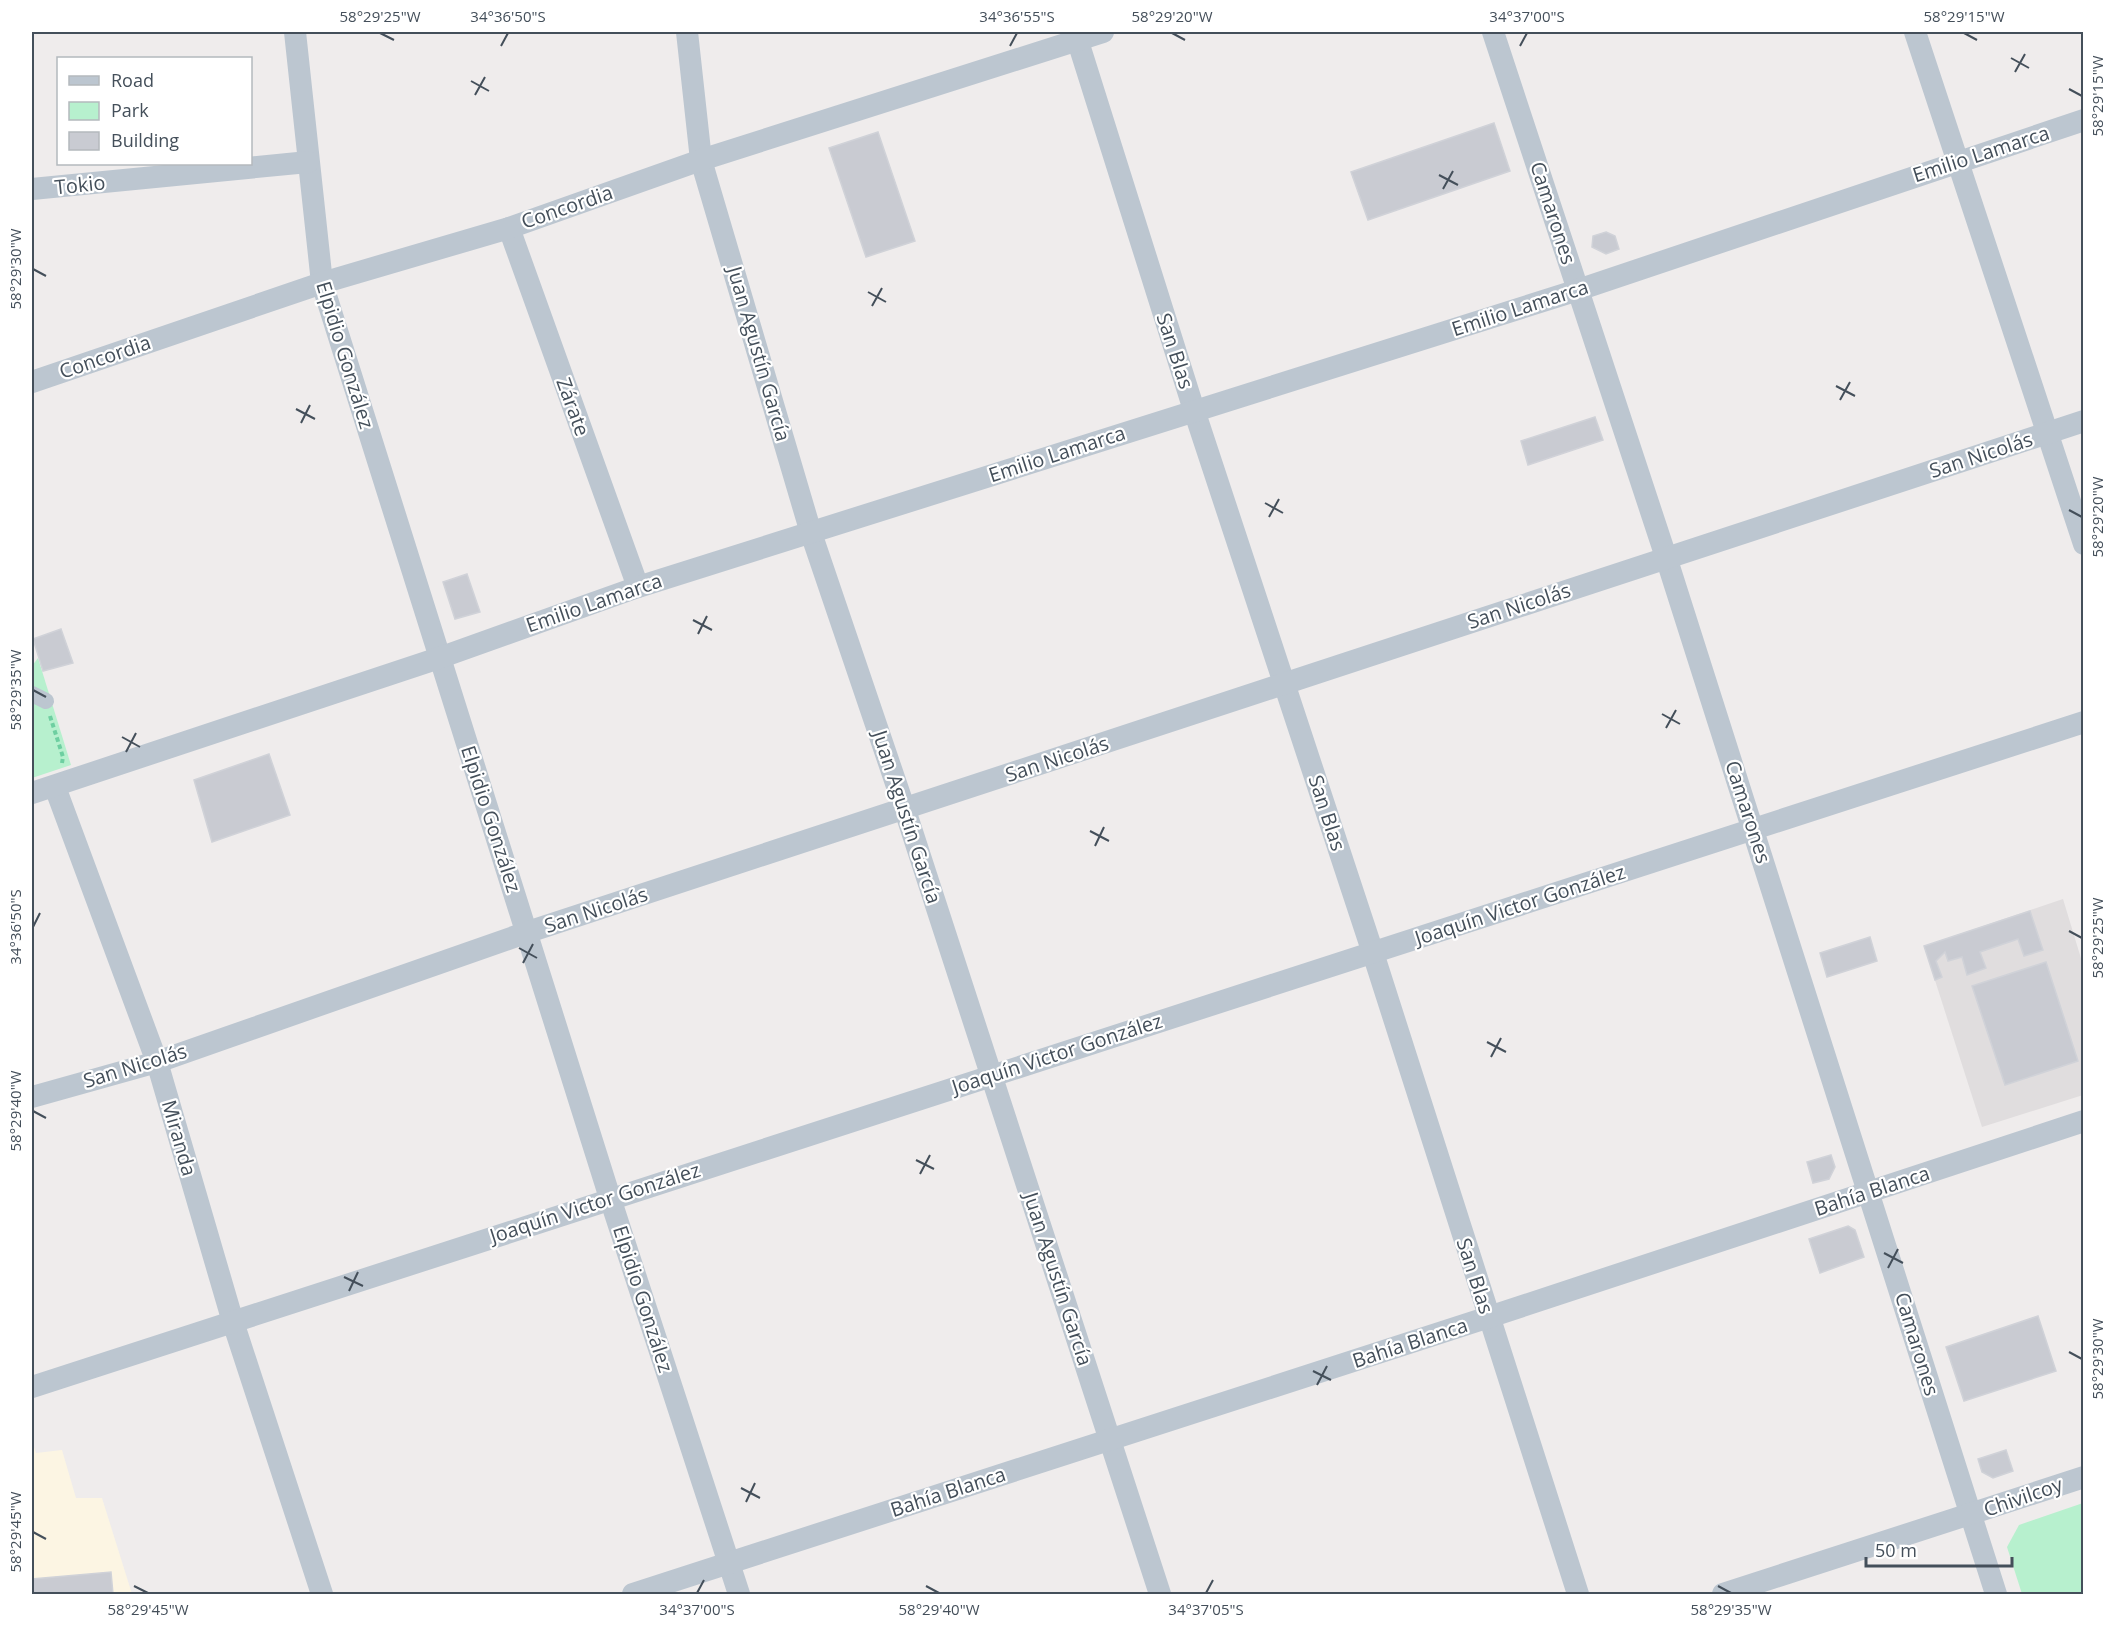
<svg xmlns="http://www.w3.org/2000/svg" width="2115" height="1626" viewBox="0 0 2115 1626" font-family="'Open Sans',sans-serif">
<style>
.commercial{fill:#fcf5e3}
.education{fill:#e0ddde}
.green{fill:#b7f0ce}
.building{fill:#c9cbd2;stroke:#d0d2d8;stroke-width:1.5}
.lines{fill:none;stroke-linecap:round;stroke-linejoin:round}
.path{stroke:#6ecfa1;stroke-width:4;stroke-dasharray:4.5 3;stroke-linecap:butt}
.pedestrian{stroke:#bcc6d0;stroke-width:16}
.minor{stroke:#bcc6d0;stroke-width:22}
.ticks{fill:none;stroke:#444f5a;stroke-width:2}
.labels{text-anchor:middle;stroke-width:4.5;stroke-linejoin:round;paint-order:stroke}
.street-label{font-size:20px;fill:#444f5a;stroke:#fff}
.neatline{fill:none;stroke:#444f5a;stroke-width:2}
.ticks-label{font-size:15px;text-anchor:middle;fill:#444f5a}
</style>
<rect width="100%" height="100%" fill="#efecec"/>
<polygon class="commercial" points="32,1441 36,1453 62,1450 76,1498 102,1498 132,1594 32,1594"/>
<polygon class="education" points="2063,899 2083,965 2083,1095 1982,1127 1924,946"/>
<g class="green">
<polygon points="38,658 71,765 32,778 32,666"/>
<polygon points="2083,1503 2083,1594 2022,1594 2007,1547 2019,1525"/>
</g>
<g class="building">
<polygon points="1494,123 1510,171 1368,220 1351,172"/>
<polygon points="878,132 915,241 866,257 829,148"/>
<polygon points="1606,232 1615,236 1619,249 1606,254 1592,247 1593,236"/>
<polygon points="1595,417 1603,440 1528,465 1521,441"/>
<polygon points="467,574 480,612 455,619 443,582"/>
<polygon points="61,629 73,663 43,671 33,639"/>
<polygon points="269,754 290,815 212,842 194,780"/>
<polygon points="2030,911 2043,950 2024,956 2018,939 1980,952 1986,968 1967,975 1962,957 1948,961 1945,952 1936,961 1942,977 1935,980 1924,946"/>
<polygon points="1870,937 1877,961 1827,977 1820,953"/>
<polygon points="2046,962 2078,1061 2005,1085 1972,986"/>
<polygon points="1831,1155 1835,1167 1829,1179 1813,1183 1807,1162"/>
<polygon points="1848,1226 1855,1230 1864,1257 1820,1273 1809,1239"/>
<polygon points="2038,1316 2056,1371 1964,1401 1946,1347"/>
<polygon points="2006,1450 2013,1471 1993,1478 1982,1472 1978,1459"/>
<polygon points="111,1572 113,1594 32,1594 32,1579"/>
</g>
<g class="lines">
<polyline class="path" points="50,716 63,757 62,763"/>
<polyline class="pedestrian" points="32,694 46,701"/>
<g class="minor">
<polyline points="295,32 322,283 610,1198 739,1594"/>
<polyline points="687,32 701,160 811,533 905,810 1160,1594"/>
<polyline points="1075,32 1194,410 1373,953 1578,1594"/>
<polyline points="1493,32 1666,557 1996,1594"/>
<polyline points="1915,32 2084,544"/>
<polyline points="32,189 308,162"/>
<polyline points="509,228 638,587"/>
<polyline points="32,382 322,283 509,228 701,160 1103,32"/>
<polyline points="55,787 157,1062 233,1322 322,1594"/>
<polyline points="32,793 439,658 638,587 1578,290 2084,120"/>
<polyline points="32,1097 157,1062 528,932 2084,421"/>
<polyline points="32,1387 2084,722"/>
<polyline points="633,1594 1489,1317 2084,1121"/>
<polyline points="1723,1594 2084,1477"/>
</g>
</g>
<path class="ticks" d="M380,33L394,40M1172,33L1185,40M1964,33L1977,40M501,46L508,33M1010,46L1017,33M1520,46L1527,33M2011,58L2029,68M2015,72L2025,54M471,81L489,91M2069,89L2082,96M475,95L485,77M1439,175L1458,185M1443,189L1453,171M33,269L46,276M868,292L886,302M872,306L882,288M1836,386L1855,396M1840,400L1850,382M296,409L315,419M301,423L310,405M1265,503L1283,513M2069,510L2082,517M1269,517L1279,499M693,620L712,630M698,634L707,616M33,690L46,697M1662,714L1680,724M1666,728L1676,710M122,737L140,747M126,752L136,733M1090,831L1109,841M1095,846L1104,827M33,927L40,913M2069,931L2082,938M519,948L537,958M523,963L533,944M1487,1042L1506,1052M1491,1057L1501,1038M33,1111L46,1118M916,1160L934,1169M920,1174L930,1155M1884,1253L1903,1263M1888,1268L1898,1249M344,1277L363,1286M349,1291L358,1272M2069,1352L2082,1359M1313,1371L1331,1380M1317,1385L1327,1366M741,1488L760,1498M746,1502L755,1483M33,1532L46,1539M134,1586L148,1593M926,1586L939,1593M1718,1586L1731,1593M697,1593L704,1580M1206,1593L1213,1580"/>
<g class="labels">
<g class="street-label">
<text transform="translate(1981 154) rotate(-18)" y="7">Emilio Lamarca</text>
<text transform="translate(80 185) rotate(-6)" y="7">Tokio</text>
<text transform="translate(567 207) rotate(-19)" y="7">Concordia</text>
<text transform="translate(1553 213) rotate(72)" y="7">Camarones</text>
<text transform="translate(1520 308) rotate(-18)" y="7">Emilio Lamarca</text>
<text transform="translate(1175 351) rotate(72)" y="7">San Blas</text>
<text transform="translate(759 354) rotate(74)" y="7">Juan Agustín García</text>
<text transform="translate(345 355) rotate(73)" y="7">Elpidio González</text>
<text transform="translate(105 357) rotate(-19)" y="7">Concordia</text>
<text transform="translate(573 407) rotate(70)" y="7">Zárate</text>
<text transform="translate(1057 454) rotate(-18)" y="7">Emilio Lamarca</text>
<text transform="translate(1981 455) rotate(-18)" y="7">San Nicolás</text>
<text transform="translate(594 603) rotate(-19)" y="7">Emilio Lamarca</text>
<text transform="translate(1519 606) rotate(-18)" y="7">San Nicolás</text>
<text transform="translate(1057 759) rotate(-18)" y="7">San Nicolás</text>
<text transform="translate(1748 812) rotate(72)" y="7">Camarones</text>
<text transform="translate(1327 813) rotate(72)" y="7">San Blas</text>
<text transform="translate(907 817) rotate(72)" y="7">Juan Agustín García</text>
<text transform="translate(491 819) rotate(72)" y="7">Elpidio González</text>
<text transform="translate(1520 905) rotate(-18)" y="7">Joaquín Victor González</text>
<text transform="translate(596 910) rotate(-18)" y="7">San Nicolás</text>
<text transform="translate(1057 1054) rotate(-18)" y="7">Joaquín Victor González</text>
<text transform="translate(135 1066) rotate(-17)" y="7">San Nicolás</text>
<text transform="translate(179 1138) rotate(74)" y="7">Miranda</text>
<text transform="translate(1872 1191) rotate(-18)" y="7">Bahía Blanca</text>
<text transform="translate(595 1203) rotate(-18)" y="7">Joaquín Victor González</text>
<text transform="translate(1475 1276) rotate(72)" y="7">San Blas</text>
<text transform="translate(1058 1279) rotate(72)" y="7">Juan Agustín García</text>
<text transform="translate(643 1299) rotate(72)" y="7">Elpidio González</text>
<text transform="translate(1410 1343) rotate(-18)" y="7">Bahía Blanca</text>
<text transform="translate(1917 1344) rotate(73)" y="7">Camarones</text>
<text transform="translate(948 1492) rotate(-18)" y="7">Bahía Blanca</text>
<text transform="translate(2023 1497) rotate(-19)" y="7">Chivilcoy</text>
</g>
</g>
<rect width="2115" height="1626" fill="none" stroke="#ffffff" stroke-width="66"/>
<rect x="57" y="57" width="195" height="108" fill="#ffffff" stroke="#b4b9bd" stroke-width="1.5"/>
<rect x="69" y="76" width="30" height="9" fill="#bcc6d0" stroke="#b4b9bd" stroke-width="1.5"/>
<text x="111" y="87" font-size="18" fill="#444f5a">Road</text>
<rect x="69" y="102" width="30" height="18" fill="#b7f0ce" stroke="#b4b9bd" stroke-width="1.5"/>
<text x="111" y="117" font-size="18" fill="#444f5a">Park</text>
<rect x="69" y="132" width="30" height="18" fill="#c9cbd2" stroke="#b4b9bd" stroke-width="1.5"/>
<text x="111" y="147" font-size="18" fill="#444f5a">Building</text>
<path d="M1866 1557v9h146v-9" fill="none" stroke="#444f5a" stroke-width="3"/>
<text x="1875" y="1557" font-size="18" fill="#444f5a" stroke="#ffffff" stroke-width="4.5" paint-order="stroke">50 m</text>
<rect x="33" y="33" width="2049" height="1560" class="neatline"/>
<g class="ticks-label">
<text x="380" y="22">58°29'25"W</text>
<text x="508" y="22">34°36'50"S</text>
<text x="1017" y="22">34°36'55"S</text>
<text x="1172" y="22">58°29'20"W</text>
<text x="1527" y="22">34°37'00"S</text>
<text x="1964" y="22">58°29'15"W</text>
<text transform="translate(2098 96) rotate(-90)" y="5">58°29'15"W</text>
<text transform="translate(16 269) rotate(-90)" y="5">58°29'30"W</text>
<text transform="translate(2098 517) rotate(-90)" y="5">58°29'20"W</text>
<text transform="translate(16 690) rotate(-90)" y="5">58°29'35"W</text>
<text transform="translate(16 927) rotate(-90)" y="5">34°36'50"S</text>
<text transform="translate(2098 938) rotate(-90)" y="5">58°29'25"W</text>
<text transform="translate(16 1111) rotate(-90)" y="5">58°29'40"W</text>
<text transform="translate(2098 1359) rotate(-90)" y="5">58°29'30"W</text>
<text transform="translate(16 1532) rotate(-90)" y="5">58°29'45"W</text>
<text x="148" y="1615">58°29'45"W</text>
<text x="697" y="1615">34°37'00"S</text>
<text x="939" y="1615">58°29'40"W</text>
<text x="1206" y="1615">34°37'05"S</text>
<text x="1731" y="1615">58°29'35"W</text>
</g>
</svg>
